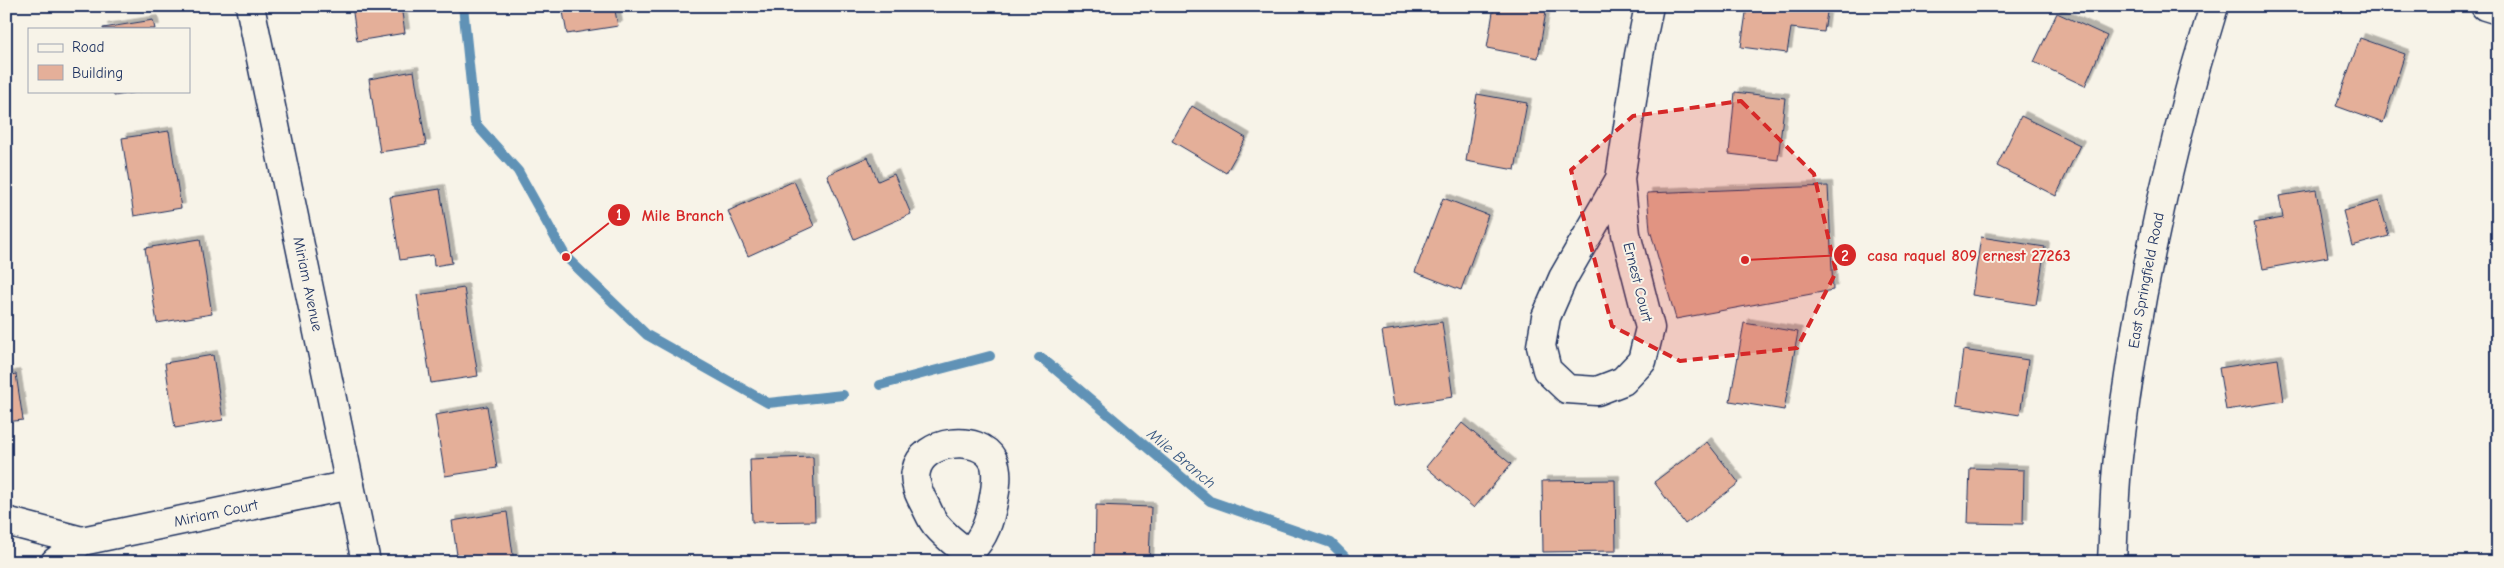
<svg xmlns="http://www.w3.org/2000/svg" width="2504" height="568" viewBox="0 0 2504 568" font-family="'Comic Neue',sans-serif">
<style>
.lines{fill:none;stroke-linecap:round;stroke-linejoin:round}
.stream{stroke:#6092b6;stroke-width:10}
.building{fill:#e4af99;stroke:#1b2f5e;filter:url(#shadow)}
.minor-casing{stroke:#1b2f5e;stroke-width:31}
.minor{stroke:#f7f3e8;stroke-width:28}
.marked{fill:#d62828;fill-opacity:0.2;stroke:#d62828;stroke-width:4;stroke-dasharray:10 6;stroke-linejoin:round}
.labels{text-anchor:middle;stroke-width:4;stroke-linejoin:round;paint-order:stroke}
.street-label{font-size:15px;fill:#1b2f5e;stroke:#f7f3e8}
.water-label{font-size:16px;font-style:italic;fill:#385882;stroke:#f7f3e8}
.leader{fill:none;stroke:#d62828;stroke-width:2}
.callout-dot{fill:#d62828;stroke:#f7f3e8;stroke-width:2}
.mark-label{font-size:15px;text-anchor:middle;font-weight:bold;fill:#fff}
.callout-label{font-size:16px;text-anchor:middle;font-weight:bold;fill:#d62828;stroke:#f7f3e8;stroke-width:4;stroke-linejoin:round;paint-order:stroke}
</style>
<defs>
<filter id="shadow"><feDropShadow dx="4.5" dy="-4.5" stdDeviation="0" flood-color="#0004"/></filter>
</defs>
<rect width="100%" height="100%" fill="#f7f3e8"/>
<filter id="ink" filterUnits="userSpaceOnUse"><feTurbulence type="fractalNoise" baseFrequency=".02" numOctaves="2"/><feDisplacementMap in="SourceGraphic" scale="10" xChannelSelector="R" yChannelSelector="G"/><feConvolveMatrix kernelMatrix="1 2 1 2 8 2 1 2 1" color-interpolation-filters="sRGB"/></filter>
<g filter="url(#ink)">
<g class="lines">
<g class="stream">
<polyline points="463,6 475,123 518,171 566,257 647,335 768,403 843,395"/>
<polyline points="1039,358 1042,358 1210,501 1331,543 1350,562"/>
<polyline points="880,385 990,356"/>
</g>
</g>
<g class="building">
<polygon points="352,6 401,6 405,33 357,41"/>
<polygon points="562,6 614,6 618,26 567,34"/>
<polygon points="1494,6 1547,6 1538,58 1487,48"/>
<polygon points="1747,6 1828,6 1824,32 1791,28 1787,53 1741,47"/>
<polygon points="2057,13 2107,36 2085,86 2034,62"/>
<polygon points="153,20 155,29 103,29 103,28"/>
<polygon points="2360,38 2405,54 2383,123 2336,106"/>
<polygon points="414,71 426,145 380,152 369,79"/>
<polygon points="113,91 144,91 114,96"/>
<polygon points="1735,92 1785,98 1778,160 1729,154"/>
<polygon points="1477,94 1527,103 1515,170 1466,161"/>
<polygon points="1192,106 1246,138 1226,173 1172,141"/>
<polygon points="2021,116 2080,145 2056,196 1997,166"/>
<polygon points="169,131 181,208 134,216 122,138"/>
<polygon points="868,157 878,181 894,174 911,214 854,239 827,175"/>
<polygon points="794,181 814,226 748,256 728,211"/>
<polygon points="1828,186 1833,290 1676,319 1650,230 1647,193"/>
<polygon points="440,189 452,263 434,266 433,255 400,260 390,197"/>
<polygon points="2316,190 2328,257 2263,269 2254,223 2283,218 2279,196"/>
<polygon points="1443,198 1488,215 1461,290 1415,272"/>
<polygon points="2379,201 2389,236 2352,246 2343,211"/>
<polygon points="1981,237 2045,247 2036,305 1972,295"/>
<polygon points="200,239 212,314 157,323 145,248"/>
<polygon points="464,288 478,376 431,383 417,295"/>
<polygon points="1442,322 1453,397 1394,406 1382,331"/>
<polygon points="1744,323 1798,332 1784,410 1730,401"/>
<polygon points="1963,350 2028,360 2020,415 1956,405"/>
<polygon points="213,355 223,420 175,428 165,363"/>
<polygon points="2278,359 2284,401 2226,410 2219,368"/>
<polygon points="16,374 23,420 6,422 6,376"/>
<polygon points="487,406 497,468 445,476 435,415"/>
<polygon points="1462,423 1511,464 1474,508 1426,467"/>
<polygon points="1707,442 1739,483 1685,524 1654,482"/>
<polygon points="813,457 815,521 752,522 750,459"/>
<polygon points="1970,468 2024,470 2023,524 1968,523"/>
<polygon points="1615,480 1616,551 1543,552 1542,481"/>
<polygon points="1096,505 1151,507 1149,562 1095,562"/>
<polygon points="507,512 514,562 458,562 452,521"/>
</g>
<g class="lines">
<defs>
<g id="minor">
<path id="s1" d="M250,6L366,562"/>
<polyline points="2485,6 2498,10"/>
<polyline points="1620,179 1563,278 1546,317 1541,346 1547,370 1567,389 1597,391 1623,381 1642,361 1650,328 1626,234 1620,179 1639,55 1649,6"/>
<polyline points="6,521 82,541"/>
<path d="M968,554C985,537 990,520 994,497C996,487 998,469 993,460C979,433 922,440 916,471C913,483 920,496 926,507C929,513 932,521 937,526C946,537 958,545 968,554L969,562"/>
<path id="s2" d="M55,562L82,541L350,485"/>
<path id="s3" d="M2112,562C2114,524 2114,486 2119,449C2137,299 2169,150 2214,6"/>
</g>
</defs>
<use href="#minor" class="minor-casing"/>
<use href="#minor" class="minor"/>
</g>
</g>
<path class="marked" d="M1741,101L1814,174L1836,272L1797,348L1680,361L1612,326L1571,170L1633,116Z"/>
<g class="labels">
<g class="street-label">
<text dy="5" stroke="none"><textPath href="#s3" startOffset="284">East Springfield Road</textPath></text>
<text transform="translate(1638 282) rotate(76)" y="5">Ernest Court</text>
<text dy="5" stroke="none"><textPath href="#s1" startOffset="284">Miriam Avenue</textPath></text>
<text dy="5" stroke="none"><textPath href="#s2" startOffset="171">Miriam Court</textPath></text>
</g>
<g class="water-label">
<text transform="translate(1182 458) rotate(40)" y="6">Mile Branch</text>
</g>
</g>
<path class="leader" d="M566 257L619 215M1745 260L1845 255"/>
<g class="callout-dot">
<circle cx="566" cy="257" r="5"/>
<circle cx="1745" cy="260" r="5"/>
<circle cx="619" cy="215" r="12"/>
<circle cx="1845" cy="255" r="12"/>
</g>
<g class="mark-label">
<text x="619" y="220">1</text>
<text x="1845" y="261">2</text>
</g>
<g class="callout-label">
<text x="683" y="221">Mile Branch</text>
<text x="1969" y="261">casa raquel 809 ernest 27263</text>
</g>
<rect width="2504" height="568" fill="none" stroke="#f7f3e8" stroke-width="25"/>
<rect x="12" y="12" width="2479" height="543" fill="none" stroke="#1b2f5e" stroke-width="2" filter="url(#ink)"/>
<rect x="28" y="28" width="162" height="65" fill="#f7f3e8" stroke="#9fa5b1"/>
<rect x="38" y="44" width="25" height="8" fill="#f7f3e8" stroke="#9fa5b1"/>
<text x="72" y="52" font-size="15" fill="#1b2f5e">Road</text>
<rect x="38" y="65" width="25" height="15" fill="#e4af99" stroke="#9fa5b1"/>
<text x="72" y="78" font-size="15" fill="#1b2f5e">Building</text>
</svg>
